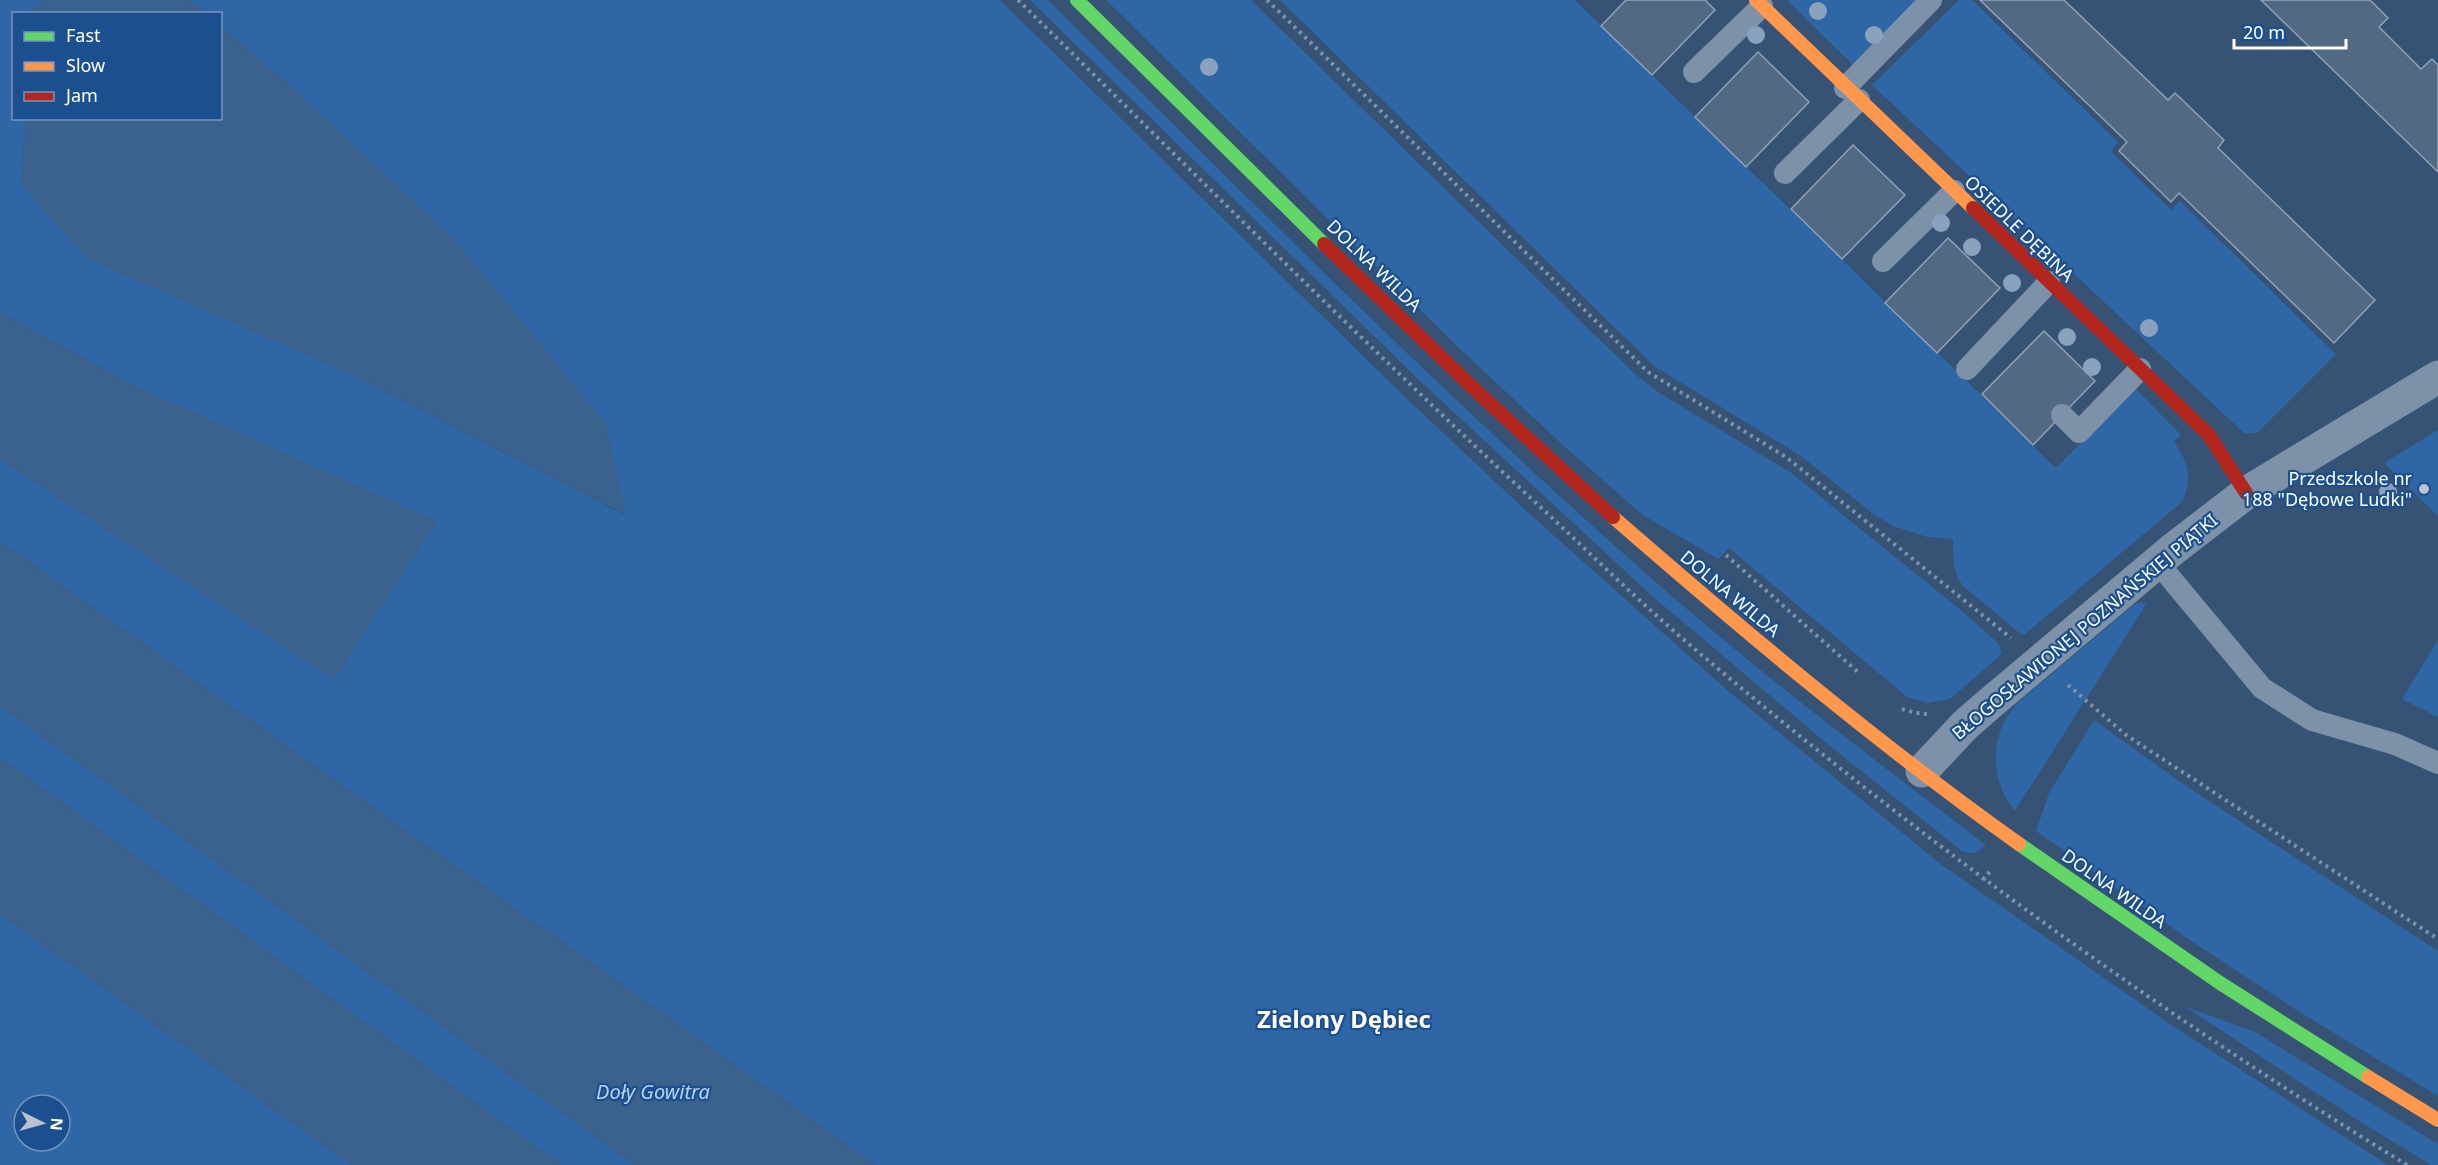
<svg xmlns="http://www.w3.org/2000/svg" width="2438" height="1165" viewBox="0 0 2438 1165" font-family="'Noto Sans',sans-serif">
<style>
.green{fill:#2f66a5;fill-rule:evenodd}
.water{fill:#3b618d}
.building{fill:#526984;stroke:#92a2b6;stroke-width:1.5}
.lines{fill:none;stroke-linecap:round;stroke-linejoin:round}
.path{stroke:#7d92a8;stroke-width:4;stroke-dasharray:3 4.5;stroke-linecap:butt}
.lane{stroke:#7d92a8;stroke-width:22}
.street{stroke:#7d92a8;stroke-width:33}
.fast{stroke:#63d668;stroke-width:14}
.slow{stroke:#ff974d;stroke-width:14}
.jam{stroke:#b3261e;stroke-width:14}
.tree{fill:#8aa2be}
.poi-dot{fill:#b9c2ce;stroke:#1b4f8f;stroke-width:2}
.labels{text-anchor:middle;stroke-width:4.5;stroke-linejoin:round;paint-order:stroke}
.street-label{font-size:18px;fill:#fff;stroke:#1b4f8f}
.poi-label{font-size:18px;fill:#fff;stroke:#1b4f8f;text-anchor:end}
.water-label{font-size:20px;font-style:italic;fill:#b5d3f5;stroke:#1b4f8f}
.district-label{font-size:24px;font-weight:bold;fill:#fff;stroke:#1b4f8f}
</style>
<rect width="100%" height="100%" fill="#365274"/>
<g class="green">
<polygon points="0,0 43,0 29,13 14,14 14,118 25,119 22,185 361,379 625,515 605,422 290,85 221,26 220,14 206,13 191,0 1000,0 1404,396 1521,506 1727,690 1942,865 2170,1024 2388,1165 876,1165 0,541 0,459 334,679 135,386 0,312"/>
<path d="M1030,0H1048C1248,198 1446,398 1658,584C1763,676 1875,760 1986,845C1978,853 1973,855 1962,851L1831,747L1652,596L1419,380Z"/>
<polygon points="1106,0 1251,0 1635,374 1658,392 1790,472 1957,607 1998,643 2002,654 1950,699 1928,703 1907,697 1729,548 1718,559 1644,516 1566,448 1462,351"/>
<path d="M1280,0H1575L2056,468L2135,388L2181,435L2174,442C2189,463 2193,479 2182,502L2024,635L2017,631L1963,586C1952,572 1953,556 1953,539L1927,537L1893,526L1872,513L1801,456L1654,366Z"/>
<polygon points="1787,0 1918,0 1854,66"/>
<polygon points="1959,0 1972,0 2118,142 2111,151 2171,210 2180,201 2336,354 2257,433 2244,433 1872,85"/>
<polygon points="2438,430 2438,516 2384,463"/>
<path d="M2136,603H2147L2015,811C1988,780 1989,729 2020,701Z"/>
<polygon points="2438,640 2438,717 2402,699"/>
<polygon points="0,706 634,1165 562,1165 0,757"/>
<polygon points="2094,720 2186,786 2438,951 2438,1096 2301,1013 2187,938 2036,831 2049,793"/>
<path d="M0,914L351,1165H0ZM24,1105H60V1141H24Z"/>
<polygon points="2184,1006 2255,1032 2438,1144 2438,1165 2431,1165 2356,1119"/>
</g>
<g class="water">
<polygon points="43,0 191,0 206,13 29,13"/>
<polygon points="221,26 290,85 454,239 605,422 626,515 361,379 88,259 22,186 25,119 220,118"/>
<polygon points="0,312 135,386 437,521 334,680 0,459"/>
<polygon points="0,541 876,1165 634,1165 0,706"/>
<polygon points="0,757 562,1165 351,1165 0,914"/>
</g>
<g class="building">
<polygon points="1626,0 1705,0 1715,10 1652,75 1601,26"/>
<polygon points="1980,0 2064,0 2168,100 2175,93 2224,140 2218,148 2375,300 2334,343 2179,193 2171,202 2119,151 2127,142"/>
<polygon points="2261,0 2370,0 2388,18 2379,27 2421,69 2432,59 2438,65 2438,172"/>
<polygon points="1758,52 1809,102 1746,167 1695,117"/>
<polygon points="1853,145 1905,195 1842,259 1791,209"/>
<polygon points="1948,238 2000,288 1937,353 1885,303"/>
<polygon points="2044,331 2095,381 2033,445 1982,394"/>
</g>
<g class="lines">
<g class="path">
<path d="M1018,0C1189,168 1359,339 1536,503C1587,550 1637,600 1690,645C1916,837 2155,1010 2407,1165"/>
<polyline points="1267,0 1648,372 1786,457 2011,638"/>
<polyline points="1726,555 1860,674"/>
<polyline points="2068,685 2126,735 2438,939"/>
<polyline points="1902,709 1916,713 1927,714"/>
<polyline points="1983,880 1992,869"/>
</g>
<g class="lane">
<polyline points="1694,72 1762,6"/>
<polyline points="1845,88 1931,0"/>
<polyline points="1785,173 1859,100"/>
<polyline points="1883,261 1954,191"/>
<polyline points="1967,369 2049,282"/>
<polyline points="2062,415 2079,432 2140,369"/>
<polyline points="2158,563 2262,688 2312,720 2395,744 2438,763"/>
</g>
<polyline class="street" points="1922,771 1965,725 1988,705 2172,550 2246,493 2438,377"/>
<g class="fast">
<polyline points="1077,0 1324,244"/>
<polyline points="2019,844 2220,983 2368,1077"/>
</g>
<g class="slow">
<polyline points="1756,0 1973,208"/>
<path d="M1613,517C1744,631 1877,743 2019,844"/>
<polyline points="2368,1077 2438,1120"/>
</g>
<g class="jam">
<polyline points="1973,208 2209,435 2246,493"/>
<polyline points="1324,244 1472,387 1613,517"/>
</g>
</g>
<g class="tree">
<circle cx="1818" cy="11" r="9"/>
<circle cx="1756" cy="35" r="9"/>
<circle cx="1874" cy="35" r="9"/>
<circle cx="1209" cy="67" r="9"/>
<circle cx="1941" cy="223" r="9"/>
<circle cx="1972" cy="247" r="9"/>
<circle cx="2012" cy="283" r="9"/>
<circle cx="2149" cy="328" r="9"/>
<circle cx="2067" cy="337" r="9"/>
<circle cx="2092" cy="367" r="9"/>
<circle cx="2388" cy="492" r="9"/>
</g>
<circle class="poi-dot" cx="2424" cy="489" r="6"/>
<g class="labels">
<g class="street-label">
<text transform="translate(2019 229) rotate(44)" y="6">OSIEDLE DĘBINA</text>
<text transform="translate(1374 266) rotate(44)" y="6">DOLNA WILDA</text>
<text transform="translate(1730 594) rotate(40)" y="6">DOLNA WILDA</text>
<text transform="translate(2085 627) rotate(-40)" y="6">BŁOGOSŁAWIONEJ POZNAŃSKIEJ PIĄTKI</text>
<text transform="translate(2114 889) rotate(35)" y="6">DOLNA WILDA</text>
</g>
<g class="poi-label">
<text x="2412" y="485">Przedszkole nr<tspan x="2412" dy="21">188 "Dębowe Ludki"</tspan></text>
</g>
<g class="water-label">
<text x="653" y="1099">Doły Gowitra</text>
</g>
<g class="district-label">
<text x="1344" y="1028">Zielony Dębiec</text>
</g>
</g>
<rect x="12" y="12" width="210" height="108" fill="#1b4f8f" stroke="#7695bc" stroke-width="1.5"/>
<rect x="24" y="32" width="30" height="9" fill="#63d668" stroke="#7695bc" stroke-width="1.5"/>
<text x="66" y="42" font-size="18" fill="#ffffff">Fast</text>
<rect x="24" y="62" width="30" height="9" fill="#ff974d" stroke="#7695bc" stroke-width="1.5"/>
<text x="66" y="72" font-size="18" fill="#ffffff">Slow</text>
<rect x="24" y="92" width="30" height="9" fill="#b3261e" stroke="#7695bc" stroke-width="1.5"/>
<text x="66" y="102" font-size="18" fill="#ffffff">Jam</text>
<g transform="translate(42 1123) rotate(95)"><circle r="28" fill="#1b4f8f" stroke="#7695bc" stroke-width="1.5"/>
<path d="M0-4.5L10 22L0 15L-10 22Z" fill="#b9c2ce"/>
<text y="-9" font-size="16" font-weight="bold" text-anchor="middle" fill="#ffffff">N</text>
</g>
<path d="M2234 39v9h112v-9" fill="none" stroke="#ffffff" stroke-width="3"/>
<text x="2243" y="39" font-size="18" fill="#ffffff" stroke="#1b4f8f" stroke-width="4.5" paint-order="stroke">20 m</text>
</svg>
